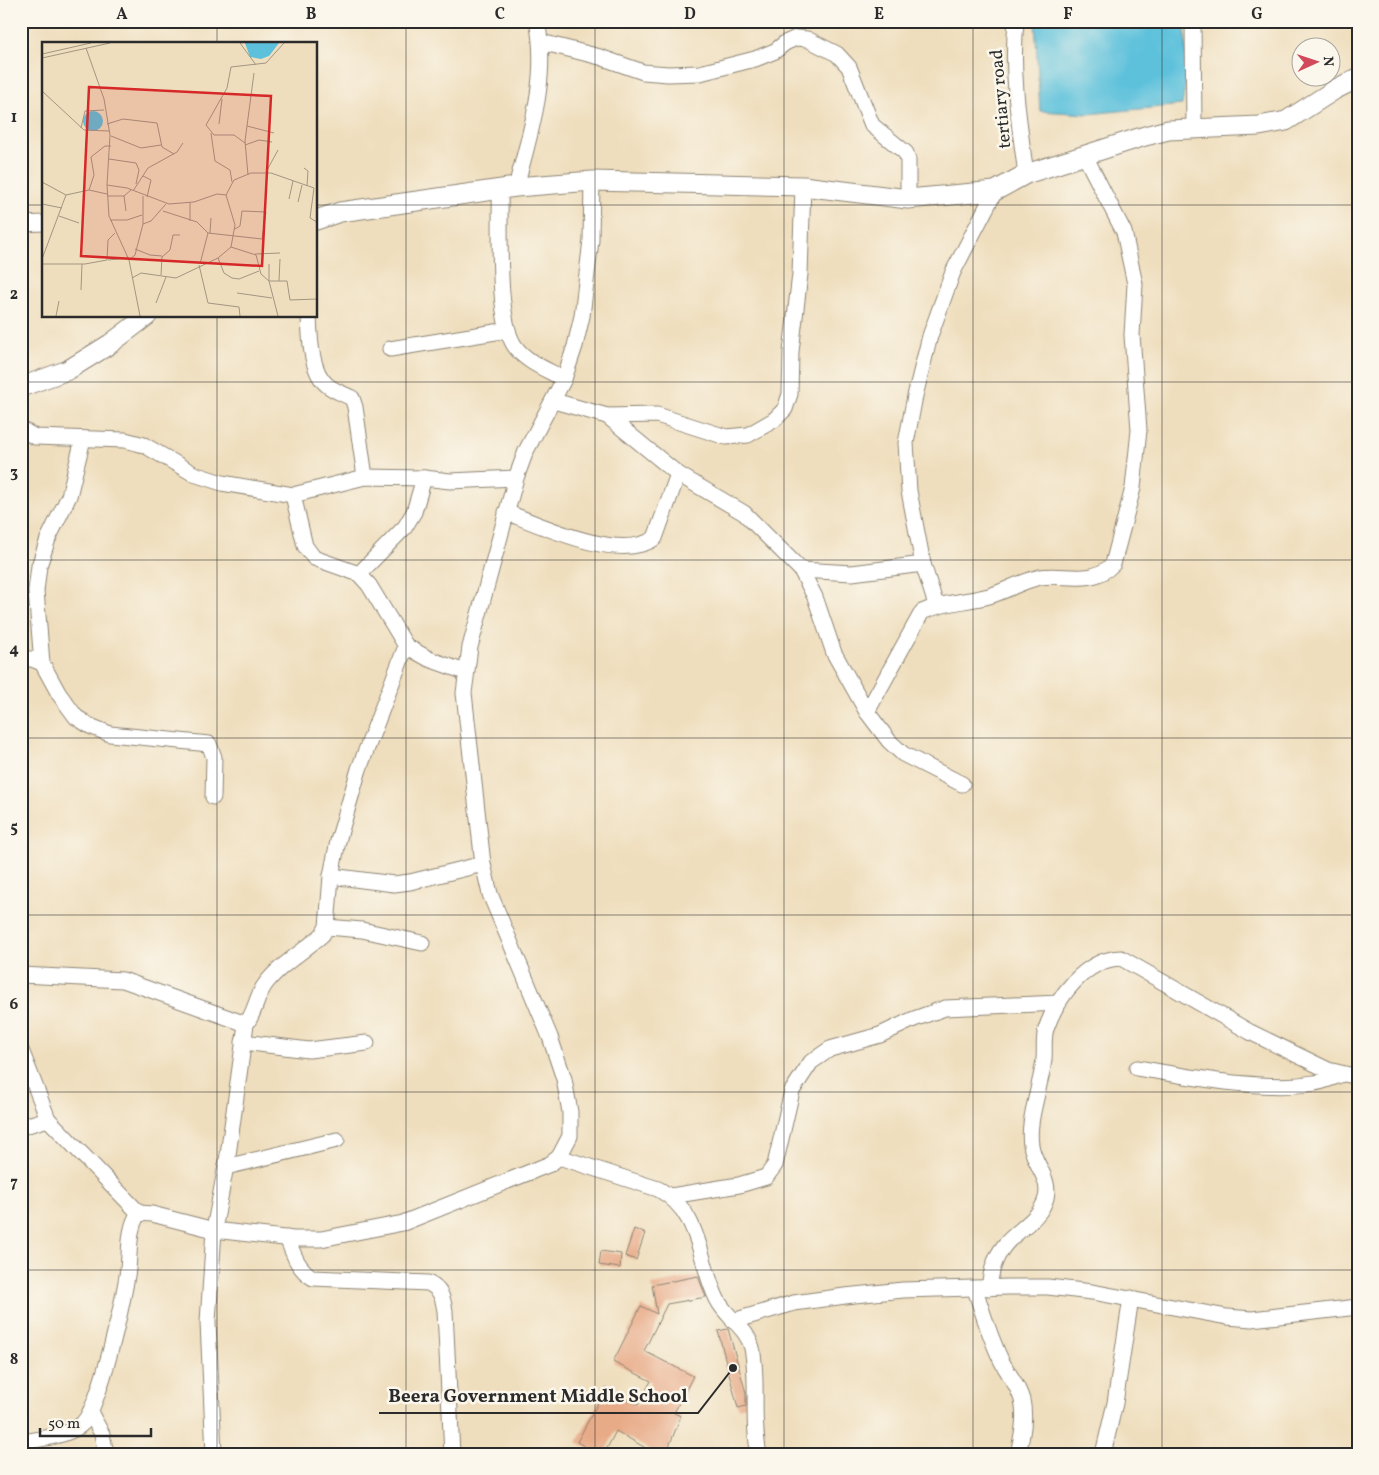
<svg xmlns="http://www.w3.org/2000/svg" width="1379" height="1475" viewBox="0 0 1379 1475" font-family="Vollkorn,serif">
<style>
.water{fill:#5dc1db;stroke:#447683}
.building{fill:#e8ab88}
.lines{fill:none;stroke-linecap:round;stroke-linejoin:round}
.minor-casing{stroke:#8d8474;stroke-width:17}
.tertiary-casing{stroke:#8d8474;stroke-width:21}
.minor{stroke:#fff;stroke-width:15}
.tertiary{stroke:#fff;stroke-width:19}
.grid{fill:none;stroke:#2b2b2b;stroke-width:1;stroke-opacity:0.55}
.labels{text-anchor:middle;stroke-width:5;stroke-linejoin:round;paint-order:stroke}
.street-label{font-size:18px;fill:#2b2b2b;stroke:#fbf7ec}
.inset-road{fill:none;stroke:#a19683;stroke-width:1}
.view{fill:#d62828;fill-opacity:0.15;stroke:#d62828;stroke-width:2.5}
.inset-edge{fill:none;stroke:#2b2b2b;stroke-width:2.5}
.leader{fill:none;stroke:#2b2b2b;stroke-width:2}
.callout-dot{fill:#2b2b2b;stroke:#fbf7ec;stroke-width:2}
.callout-label{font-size:19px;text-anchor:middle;font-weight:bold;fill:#2b2b2b;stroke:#fbf7ec;stroke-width:5;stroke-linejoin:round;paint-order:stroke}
.neatline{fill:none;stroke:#2b2b2b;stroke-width:2}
.grid-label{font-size:16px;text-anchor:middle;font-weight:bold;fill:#2b2b2b}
</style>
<rect width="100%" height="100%" fill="#fbf7ec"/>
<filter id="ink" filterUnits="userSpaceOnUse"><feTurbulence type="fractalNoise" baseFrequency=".02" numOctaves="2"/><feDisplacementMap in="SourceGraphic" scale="10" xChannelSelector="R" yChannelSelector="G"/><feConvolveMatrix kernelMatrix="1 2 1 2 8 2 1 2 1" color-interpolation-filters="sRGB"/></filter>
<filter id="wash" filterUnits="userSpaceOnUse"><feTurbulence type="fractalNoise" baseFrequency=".0096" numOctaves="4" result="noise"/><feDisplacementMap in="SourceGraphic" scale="20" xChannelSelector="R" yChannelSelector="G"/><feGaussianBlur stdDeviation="1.12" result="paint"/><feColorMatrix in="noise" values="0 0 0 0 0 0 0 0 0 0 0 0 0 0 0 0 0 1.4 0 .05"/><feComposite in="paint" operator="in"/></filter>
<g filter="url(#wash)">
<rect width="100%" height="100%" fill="#efdebd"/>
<polygon class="water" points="1035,21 1185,21 1187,74 1182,105 1088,114 1040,111"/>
<g id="blocks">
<g class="building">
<polygon points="634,1229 645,1233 636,1260 625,1256"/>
<polygon points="601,1251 621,1254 620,1268 599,1265"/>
<polygon points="698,1276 706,1297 667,1304 644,1351 693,1376 674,1413 681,1416 666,1454 651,1451 616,1431 604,1454 598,1454 577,1442 606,1388 638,1405 651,1381 613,1362 641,1306 657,1314 652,1285"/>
<polygon points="728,1329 746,1393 746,1406 738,1408 718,1331"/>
</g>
</g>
</g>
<g filter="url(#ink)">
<use href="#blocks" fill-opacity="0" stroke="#8d8474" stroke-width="1"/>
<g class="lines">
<defs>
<g id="minor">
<path d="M1016,21C1011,73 1019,123 1026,174"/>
<polyline points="1193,21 1194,128"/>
<polyline points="541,42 600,57 643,72 668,74 700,73 755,59 775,51 785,43 796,38 807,39 837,54 849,67 872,125 906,153 908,160 908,199"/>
<path d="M516,187C530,133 549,78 537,21"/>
<path d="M500,189C501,225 496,316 514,345C525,362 548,370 564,379"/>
<polyline points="21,224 44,223"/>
<path d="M309,316C310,336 310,371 327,385C334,391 344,394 352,398L355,407L365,477"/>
<polyline points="390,349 508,330"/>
<polyline points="554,401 607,416 678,474 744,513 801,570 815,597 834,653 867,712 889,741 903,754 962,784"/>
<polyline points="607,416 657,415 726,437 748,435 774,420 785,409 790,394 791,352 800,274 803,186"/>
<polyline points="21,429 35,437 125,440 144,445 194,474 222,483 293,495 365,477 424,478 450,481 516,478"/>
<polyline points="293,495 305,546 314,558 359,574 369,585 406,646 429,659 465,672"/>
<path d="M506,512C542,526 621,563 655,538L678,474"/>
<polyline points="801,570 852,573 923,564"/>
<polyline points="359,574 405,527 414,512 424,478"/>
<polyline points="936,605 923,564 909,491 906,443 915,396 930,336 953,272 995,191"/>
<polyline points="21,659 32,659 42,663 59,694 76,717 90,726 110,734 209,744 214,757 213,797"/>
<polyline points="42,663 36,591 39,566 48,539 69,496 83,439"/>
<path d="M867,712L922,612C943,602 966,602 989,596C1006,591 1022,581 1040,577C1066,573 1092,586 1113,564L1133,488L1139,430L1132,335L1135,284L1124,232L1085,156"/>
<polyline points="331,876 394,884 410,882 483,864"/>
<polyline points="327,927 362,930 422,943"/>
<path d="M21,975L123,980L246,1024C255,1013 256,998 264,986C278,966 304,951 322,935L327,927L331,876L338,841L359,769L406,646"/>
<polyline points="243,1042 309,1050 367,1043"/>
<polyline points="21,1050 48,1119 139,1213"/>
<path d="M1137,1068C1188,1076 1263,1092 1314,1083C1323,1082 1333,1077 1343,1074"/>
<polyline points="21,1127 48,1119"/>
<path d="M559,1157L658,1189C702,1212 698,1261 717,1299C726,1318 747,1327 752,1348C759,1383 751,1418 759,1454"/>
<polyline points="226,1167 337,1140"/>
<polyline points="671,1196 739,1185 766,1177 775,1165 792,1091 811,1062 830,1049 880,1035 914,1019 945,1008 1059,1003"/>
<path d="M287,1238C294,1255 297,1268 313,1278L428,1283C441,1289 443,1298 445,1311L452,1454"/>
<path d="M989,1288C991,1272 994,1259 1004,1246C1016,1230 1040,1220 1046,1198C1051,1178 1034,1165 1031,1145C1028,1125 1035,1105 1039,1085C1041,1077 1043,1068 1044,1059C1045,1050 1043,1038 1046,1029C1057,997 1085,959 1121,958L1250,1032L1328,1070L1358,1077"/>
<path d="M975,1289C983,1314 990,1338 1002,1362C1009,1375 1018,1385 1022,1400C1026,1418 1022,1436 1018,1454"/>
<polyline points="733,1321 794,1303 845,1296 903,1290 1008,1287 1048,1287 1092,1292 1227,1317 1252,1319 1358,1307"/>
<polyline points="90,1412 102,1434 106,1454"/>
<path d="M21,1443C39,1438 69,1437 83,1423C101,1404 124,1297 128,1269C130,1251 128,1227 139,1213L152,1214L214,1230L293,1239H321L403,1223L550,1164L559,1157L570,1136V1112L564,1079L550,1037L490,894L483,864L464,693L470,647L516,478L526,451L564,379L575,346L582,316L591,240L592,181"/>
<polyline points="214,1454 208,1322 214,1230 228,1155 246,1024"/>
<polyline points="1103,1454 1115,1403 1131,1298"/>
</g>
<g id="tertiary">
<polyline points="316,220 340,212 516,187 592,181 803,186 908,199 995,191 1026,174 1145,136 1168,130 1259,126 1286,121 1336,89 1358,78"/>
<polyline points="21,387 68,370 110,344 147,316"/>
</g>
</defs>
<use href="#minor" class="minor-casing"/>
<use href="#tertiary" class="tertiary-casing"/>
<use href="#minor" class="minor"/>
<use href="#tertiary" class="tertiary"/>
</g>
</g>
<path class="grid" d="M217,21V44M406,21V1454M595,21V1454M784,21V1454M973,21V1454M1162,21V1454M21,205H44M316,205H1358M217,316V1454M21,382H1358M21,560H1358M21,738H1358M21,915H1358M21,1092H1358M21,1270H1358"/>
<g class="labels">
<g class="street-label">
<text transform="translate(1000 99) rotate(-95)" y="6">tertiary road</text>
</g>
</g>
<g transform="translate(42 42)">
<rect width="275" height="275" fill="#efdebd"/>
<path d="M203,1H237L227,14L219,17L208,15ZM41 79a10 10 0 1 1 20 0a10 10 0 1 1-20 0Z" fill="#5dc1db"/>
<path class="inset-road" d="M198,1L214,23M44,6L62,57L68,93L65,143L67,174L87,218L98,274M0,12L49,1M0,16L68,1M0,49L42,88L67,89M65,82L81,77L115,81L120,105L132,112M177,82L180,57M205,84L232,91M39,86L43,69L62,68M169,91L173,119L188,128L190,140M69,94L99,106L119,103M203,101L192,93H172L164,83L185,46L189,25L224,21L242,1M203,103L217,98L230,100M67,117L94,121L97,128L94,142M262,126L266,129L265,144M224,130L236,108M206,133L203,99L212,31M101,134L109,138L105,155M0,140L24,153M65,143L85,146L127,162L152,160L175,152L184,153L193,183L189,205L214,213L219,232L227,239L236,274M47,148L52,133L49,115L63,104H69M91,149L106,126L135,110L141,101M184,153L192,138L209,131H229L272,146L268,176L275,180M65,154H82L89,148M82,154L84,169M247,157L251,139M256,160L260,143M148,161V179M0,162L20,166M121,169L155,180L166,191L158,222M17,174L37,181M68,178H85L100,173M101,182L109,179L124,162M166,191L220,197L224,170L200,169L198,184L193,187M168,191L169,176M93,207L108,213L120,214M213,212L238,211M176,216L182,231L190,236L197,237L217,229M0,217L24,153L47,148L65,152M66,218L87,216M87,218L93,213L101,182V154M0,222H43L65,218L66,198L73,191M227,222V239H245L248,258L275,257M157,223L166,261L197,265L198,274M119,233L120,215L128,208L131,193H138M90,236L99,231L134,236L176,216L189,205M237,239L238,217M39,248L40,222M195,251L230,256M114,261L124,235M14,274L17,259"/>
<path class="view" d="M47,45L229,54L220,224L39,214Z"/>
<rect width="275" height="275" class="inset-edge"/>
</g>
<path class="leader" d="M733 1368L698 1413H379"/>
<circle class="callout-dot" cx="733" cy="1368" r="5"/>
<g class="callout-label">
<text x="538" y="1402">Beera Government Middle School</text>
</g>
<rect width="1379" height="1475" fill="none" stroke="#fbf7ec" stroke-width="55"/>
<g transform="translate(1316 62) rotate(87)"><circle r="24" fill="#fbf7ec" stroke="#a8a59f"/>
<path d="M0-4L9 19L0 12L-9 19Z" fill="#d1495b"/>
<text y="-8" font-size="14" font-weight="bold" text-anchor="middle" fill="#2b2b2b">N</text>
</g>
<path d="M40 1428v8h111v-8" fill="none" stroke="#2b2b2b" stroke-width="2.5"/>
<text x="48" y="1428" font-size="15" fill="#2b2b2b" stroke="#fbf7ec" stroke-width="4" paint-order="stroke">50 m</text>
<rect x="28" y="28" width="1324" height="1420" class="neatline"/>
<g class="grid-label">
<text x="122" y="19">A</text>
<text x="311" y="19">B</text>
<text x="500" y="19">C</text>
<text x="690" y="19">D</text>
<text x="879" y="19">E</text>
<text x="1068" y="19">F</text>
<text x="1257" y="19">G</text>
<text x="14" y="122">1</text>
<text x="14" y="299">2</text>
<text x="14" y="477">3</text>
<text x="14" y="654">4</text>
<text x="14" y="832">5</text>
<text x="14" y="1009">6</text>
<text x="14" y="1187">7</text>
<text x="14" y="1364">8</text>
</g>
</svg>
